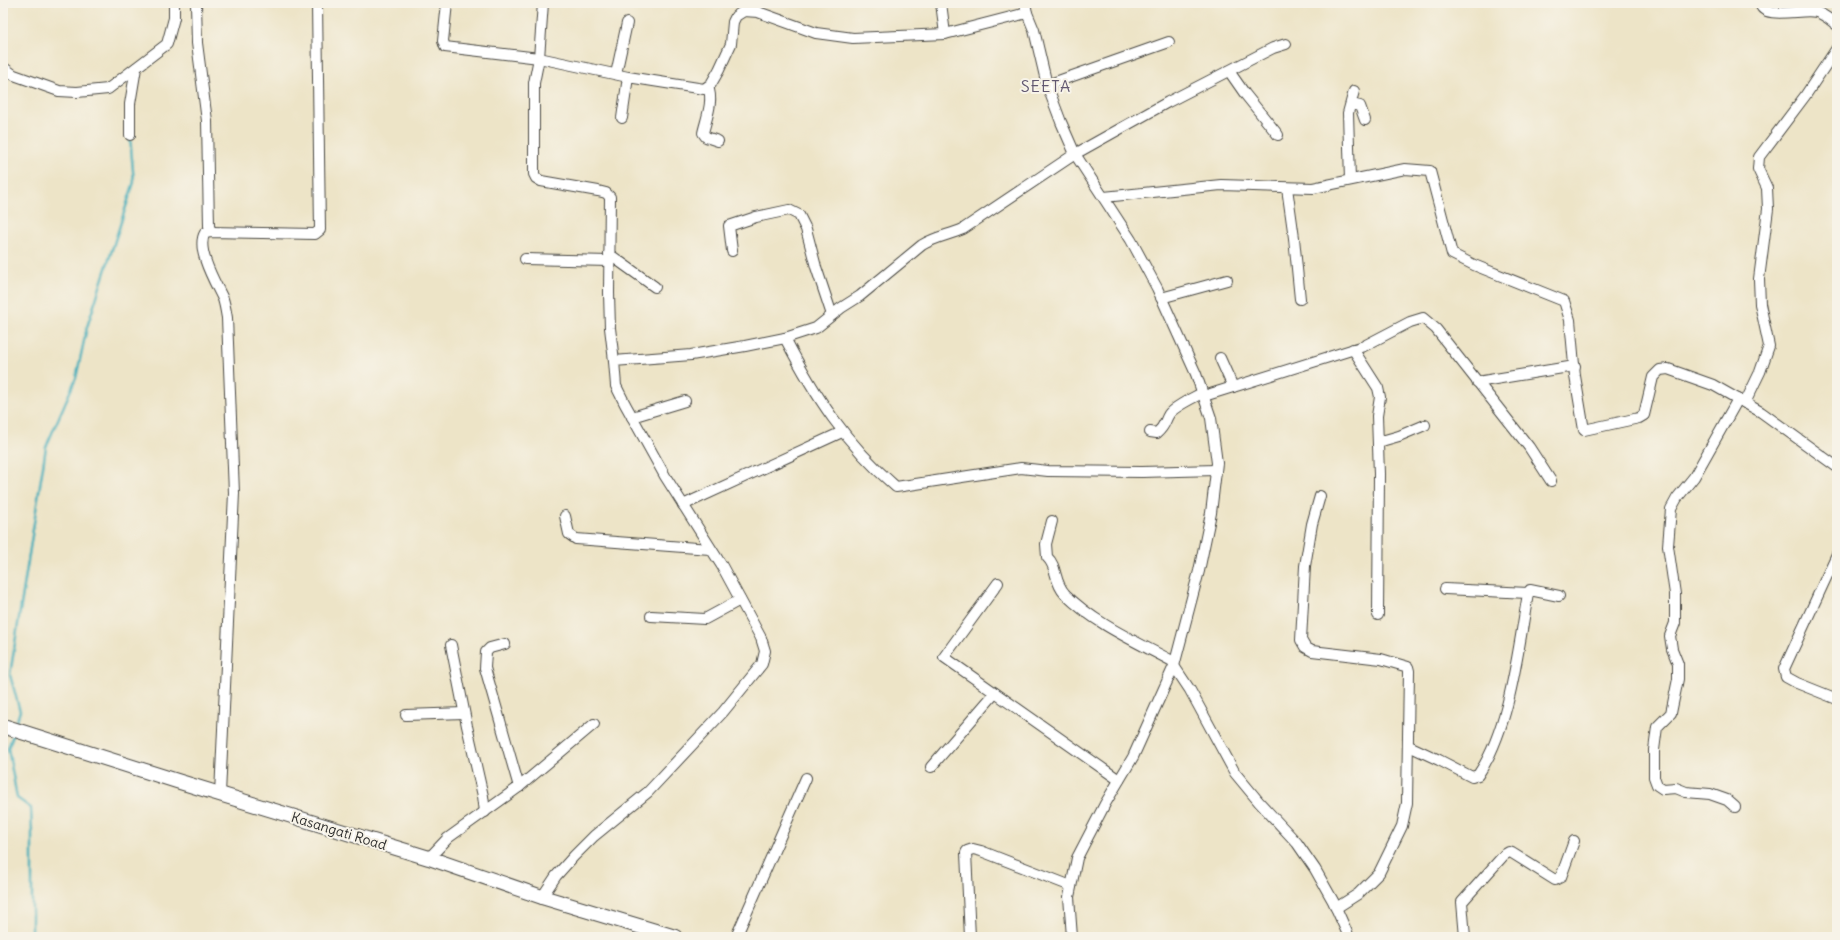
<svg xmlns="http://www.w3.org/2000/svg" width="1840" height="940" viewBox="0 0 1840 940" font-family="Delius,sans-serif">
<style>
.lines{fill:none;stroke-linecap:round;stroke-linejoin:round}
.stream{stroke:#3faebb;stroke-width:2.5}
.street-casing{stroke:#484742;stroke-width:12}
.secondary-casing{stroke:#484742;stroke-width:16}
.street{stroke:#fff;stroke-width:10}
.secondary{stroke:#fff;stroke-width:14}
.labels{text-anchor:middle;stroke-width:4;stroke-linejoin:round;paint-order:stroke}
.street-label{font-size:14px;fill:#2b2b2b;stroke:#f7f3e8}
.quarter-label{font-size:16px;letter-spacing:1px;fill:#625871;stroke:#f7f3e8}
</style>
<rect width="100%" height="100%" fill="#f7f3e8"/>
<filter id="ink" filterUnits="userSpaceOnUse"><feTurbulence type="fractalNoise" baseFrequency=".025" numOctaves="2"/><feDisplacementMap in="SourceGraphic" scale="8" xChannelSelector="R" yChannelSelector="G"/><feConvolveMatrix kernelMatrix="1 2 1 2 8 2 1 2 1" color-interpolation-filters="sRGB"/></filter>
<filter id="wash" filterUnits="userSpaceOnUse"><feTurbulence type="fractalNoise" baseFrequency=".012" numOctaves="4" result="noise"/><feDisplacementMap in="SourceGraphic" scale="16" xChannelSelector="R" yChannelSelector="G"/><feGaussianBlur stdDeviation="0.9" result="paint"/><feColorMatrix in="noise" values="0 0 0 0 0 0 0 0 0 0 0 0 0 0 0 0 0 1.4 0 .05"/><feComposite in="paint" operator="in"/></filter>
<g filter="url(#wash)">
<rect width="100%" height="100%" fill="#ede4c7"/>
<g class="lines">
<g class="stream">
<polyline points="15,726 20,711 10,675 46,447 76,378 87,327 134,182 130,137"/>
<polyline points="13,735 8,748 17,798 31,808 32,832 32,937"/>
</g>
</g>
</g>
<g filter="url(#ink)">
<g class="lines">
<defs>
<g id="street">
<polyline points="196,3 197,43 207,121 209,226 211,232"/>
<polyline points="447,3 443,41 445,47 539,58 628,77 704,89 711,84 719,70 731,44 733,22 736,16 744,11 758,12 816,33 853,38 945,34 1027,13"/>
<polyline points="543,3 539,58 534,83 534,174 536,178 541,181 598,191 606,193 610,197 609,293 610,328 614,361"/>
<polyline points="941,3 945,34"/>
<polyline points="1025,3 1027,13 1034,30 1047,85 1061,122 1075,154 1131,240 1157,288 1196,374 1211,418 1217,463 1211,513 1199,571 1174,666 1133,757 1105,804 1077,858 1069,897 1072,937"/>
<path d="M1760,3C1763,21 1803,8 1816,12C1824,14 1830,20 1837,25"/>
<polyline points="3,67 14,75 59,91 77,92 108,89 167,44 174,18 174,3"/>
<polyline points="1229,71 1245,94 1278,135"/>
<polyline points="616,74 627,23"/>
<polyline points="1047,85 1169,42"/>
<path d="M708,87C714,101 706,119 703,133L706,137L718,141"/>
<polyline points="1351,104 1360,106 1365,120"/>
<polyline points="622,118 628,77"/>
<polyline points="130,135 130,104 136,68"/>
<polyline points="1350,180 1348,113 1354,91"/>
<polyline points="1287,188 1294,238 1300,299"/>
<polyline points="1104,197 1221,185 1313,188 1405,169 1430,171 1452,254 1474,265 1564,301 1570,320 1575,376 1584,430 1639,418 1644,415 1653,377 1660,370 1668,369 1713,385 1761,412 1837,467"/>
<polyline points="732,251 729,226 756,217 789,210 799,215 806,229 816,267 832,315"/>
<polyline points="609,254 655,287"/>
<polyline points="525,259 609,261"/>
<polyline points="1161,298 1227,280"/>
<path d="M785,338C815,396 845,443 896,487L1021,468L1048,471L1142,472L1216,470"/>
<polyline points="1353,349 1378,388 1380,397 1377,416 1379,474 1378,615"/>
<polyline points="1220,358 1233,387"/>
<polyline points="1477,382 1575,366"/>
<polyline points="1204,396 1364,346 1410,322 1423,318 1436,329 1529,447 1551,481"/>
<polyline points="1745,403 1760,372 1769,346 1760,304 1759,279 1768,209 1767,188 1758,169 1759,157 1805,96 1837,48"/>
<polyline points="632,417 685,401"/>
<path d="M1150,432L1157,433C1166,425 1164,422 1169,414C1175,406 1193,398 1202,393"/>
<polyline points="1378,442 1399,436 1425,425"/>
<polyline points="1320,496 1312,524 1305,566 1301,640 1305,647 1312,651 1381,659 1408,667 1409,671 1407,803 1402,826 1379,873 1358,894 1336,908"/>
<polyline points="683,505 842,432"/>
<polyline points="565,516 569,534 576,539 710,549"/>
<path d="M1052,521L1046,544L1047,557C1058,567 1053,581 1065,594C1095,624 1137,642 1174,662"/>
<polyline points="1837,554 1784,669 1786,677 1797,683 1837,699"/>
<polyline points="998,583 944,657 1119,780"/>
<polyline points="1445,589 1528,593"/>
<polyline points="651,616 705,619 740,600"/>
<polyline points="505,644 490,648 486,652 485,668 519,787"/>
<polyline points="451,645 467,726 483,796 485,812"/>
<polyline points="1174,666 1190,690 1235,773 1259,802 1297,843 1315,869 1333,901 1349,937"/>
<polyline points="406,715 464,713"/>
<path d="M1409,746L1439,760L1472,777L1478,775C1510,728 1518,650 1528,594L1530,590L1559,596"/>
<polyline points="931,767 995,693"/>
<path d="M220,794L234,493L227,318C226,312 225,305 223,299C216,284 195,249 205,233L211,232L315,234L320,230L317,3"/>
<polyline points="1735,807 1727,800 1710,794 1686,792 1676,788 1663,789 1657,785 1654,777 1654,750 1657,727 1671,713 1678,679 1678,664 1672,649 1670,636 1675,623 1675,594 1668,546 1671,509 1677,498 1694,477 1738,399"/>
<polyline points="429,858 448,838 519,787 594,724"/>
<path d="M542,897L556,876L574,856L594,836L648,792L723,712L762,664L765,651L761,638L722,566L665,476L625,404L616,386L614,361L691,355L745,346L785,338L816,328L841,308L860,296L922,245C935,237 949,235 963,229L1075,154L1168,102L1273,48L1286,44"/>
<polyline points="736,937 806,778"/>
<polyline points="970,937 966,853 967,851 973,849 981,851 1071,886"/>
<polyline points="1465,937 1462,902 1504,855 1509,852 1512,853 1555,880 1561,877 1574,841"/>
</g>
<polyline id="secondary" points="3,726 177,781 429,858 542,897 675,937"/>
</defs>
<use href="#street" class="street-casing"/>
<use href="#secondary" class="secondary-casing"/>
<use href="#street" class="street"/>
<use href="#secondary" class="secondary"/>
</g>
</g>
<g class="labels">
<g class="street-label">
<text transform="translate(339 831) rotate(17)" y="5">Kasangati Road</text>
</g>
<g class="quarter-label">
<text x="1046" y="92">SEETA</text>
</g>
</g>
<rect width="1840" height="940" fill="none" stroke="#f7f3e8" stroke-width="16"/>
</svg>
